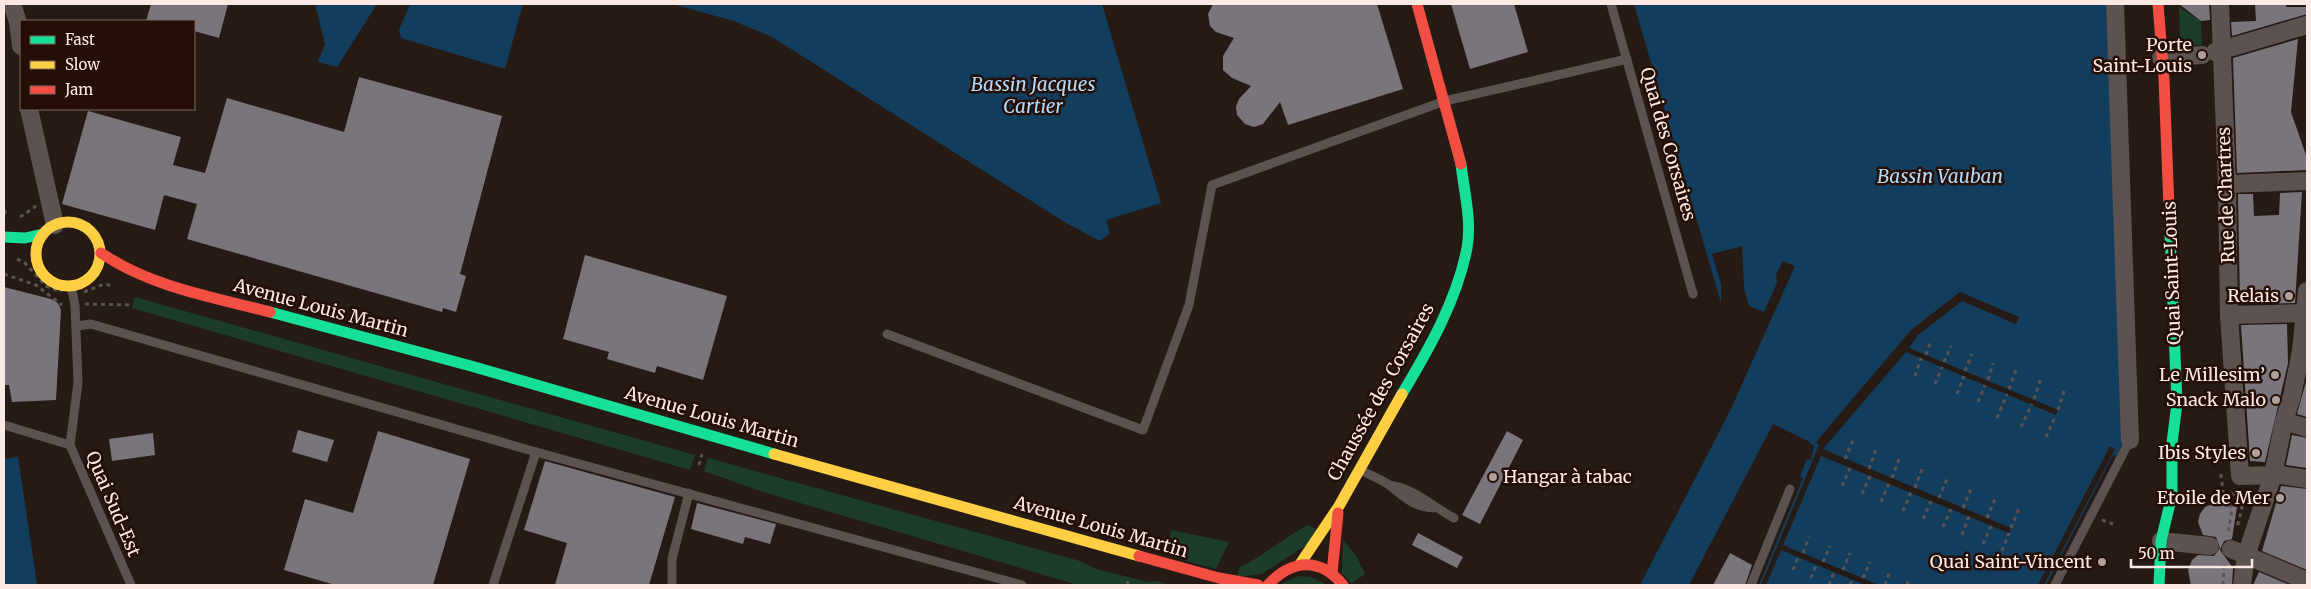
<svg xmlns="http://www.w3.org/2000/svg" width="2311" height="589" viewBox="0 0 2311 589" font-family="Merriweather,serif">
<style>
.green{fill:#1c3d2a}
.water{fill:#133d5c}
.pier{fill:#261a15}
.building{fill:#7a757d}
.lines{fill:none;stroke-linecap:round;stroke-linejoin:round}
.path{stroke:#5c5350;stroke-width:3;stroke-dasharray:4 4;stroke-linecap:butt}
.lane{stroke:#5c5350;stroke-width:9}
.street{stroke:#5c5350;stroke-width:18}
.fast{stroke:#16e098;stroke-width:11}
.slow{stroke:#ffcf43;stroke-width:11}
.jam{stroke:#f24e42;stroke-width:11}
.poi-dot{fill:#b0a19b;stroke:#240e05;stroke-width:2}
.labels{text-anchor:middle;stroke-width:5;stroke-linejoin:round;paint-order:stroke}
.poi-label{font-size:18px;fill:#fbeae3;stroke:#240e05;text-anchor:end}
.street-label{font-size:18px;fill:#fbeae3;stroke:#240e05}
.water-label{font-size:19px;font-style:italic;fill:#b2dafd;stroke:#240e05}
</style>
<rect width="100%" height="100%" fill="#261a15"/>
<g class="green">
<polygon points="2179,7 2201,21 2202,45 2180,46"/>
<polygon points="135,297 695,455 690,470 132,308"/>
<polygon points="708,458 1080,561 1096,569 1148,582 1156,581 1170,585 1078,585 763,492 704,471"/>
<path d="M1308,525L1316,529L1308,544L1262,574L1237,577L1240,567C1264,556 1284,537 1308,525Z"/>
<polygon points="1171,530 1229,542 1216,569 1186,561 1170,538"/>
<polygon points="1343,540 1355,554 1365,574 1351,584 1342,573"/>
<polygon points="1298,576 1311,577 1327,585 1280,585"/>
</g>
<g class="water">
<polygon points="315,4 377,4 337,67 318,62 325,44"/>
<polygon points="410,4 523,4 505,69 401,38 399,30"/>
<polygon points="672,4 1102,4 1161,203 1106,220 1110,233 1100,241 1066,223 772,37 734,21"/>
<polygon points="1634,4 2106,4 2125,440 2116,456 2113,455 2046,585 1759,585 1803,478 1800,476 1807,459 1811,460 1814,446 1808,441 1773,424 1689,585 1640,585 1730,411 1795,266 1783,261 1776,274 1777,283 1764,312 1749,306 1744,288 1742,246 1712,254 1721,284 1721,303"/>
<polygon points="18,457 37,585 4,585 4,459"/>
</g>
<g class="pier">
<polygon points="1783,263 1792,266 1792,268 1732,403 1791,267 1784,264 1779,275 1780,283 1764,314 1778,284 1777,275"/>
<polygon points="1960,292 2019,317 2016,324 1962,301 1917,336 1909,348 2058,410 2056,415 1906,352 1823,449 2011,528 2009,533 1821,456 1783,545 1879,585 1865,585 1781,550 1766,585 1761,585 1819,445 1816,442 1911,330"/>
<polygon points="2110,446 2115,449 2044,585 2038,585"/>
</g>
<g class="building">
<polygon points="151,4 228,4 219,38 194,31 194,21 146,21"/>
<polygon points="1213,4 1377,4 1403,89 1288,125 1280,102 1263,124 1254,127 1245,124 1237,115 1236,107 1239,99 1251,86 1232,78 1223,70 1223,56 1234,38 1216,32 1210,26 1208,14"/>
<polygon points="1451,4 1514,4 1528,52 1470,69"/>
<polygon points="2179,4 2209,4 2210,20 2201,21"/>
<polygon points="2255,4 2286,4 2286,7 2307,7 2307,14 2232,36 2231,22 2256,21"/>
<polygon points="2298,39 2291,112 2307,158 2307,170 2237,173 2233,58"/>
<polygon points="359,77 502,116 460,274 466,276 456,312 443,308 442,312 187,239 197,204 164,195 155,230 62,204 88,111 181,137 173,165 205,173 227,98 344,132"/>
<polygon points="2302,192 2295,303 2240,304 2238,194 2253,194 2254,216 2279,215 2280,193"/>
<polygon points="585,255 727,296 703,380 657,366 655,373 607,359 609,352 563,339"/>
<polygon points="4,287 51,299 58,303 61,310 56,400 12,402 9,385 4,385"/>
<polygon points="2287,324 2288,363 2265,462 2250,461 2241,325"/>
<polygon points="2307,378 2307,417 2297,414"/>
<polygon points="298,430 334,440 327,462 292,452"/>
<polygon points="378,431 470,459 433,585 335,585 284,570 305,499 353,513"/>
<polygon points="1507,431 1523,440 1480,524 1462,515"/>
<polygon points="153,433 155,455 112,461 109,439"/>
<polygon points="2292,435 2307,438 2307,468 2286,465"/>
<polygon points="545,461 675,497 649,585 555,585 567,543 524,530"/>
<polygon points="2281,486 2307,489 2307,570 2262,551"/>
<polygon points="2219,502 2237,507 2232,539 2224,541 2220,550 2233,568 2232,585 2191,585 2188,570 2192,560 2198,555 2214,556 2220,548 2216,537 2203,535 2198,522 2200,514 2205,507"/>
<polygon points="697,503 776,524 770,544 745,537 743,544 691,529"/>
<polygon points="1418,533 1463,557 1457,568 1412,545"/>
<polygon points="1730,553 1752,565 1745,585 1713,585"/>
<polygon points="2259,572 2290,585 2253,585"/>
</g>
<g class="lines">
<g class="path">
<polyline points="4,210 8,217"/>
<polyline points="20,217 36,206"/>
<polyline points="17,259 24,262 46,286 61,292"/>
<polyline points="4,274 36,285 62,305"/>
<polyline points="84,292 104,284 113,286"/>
<polyline points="85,304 131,305"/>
<polyline points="1926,355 1930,343"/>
<polyline points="1944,362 1951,346"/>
<polyline points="1965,371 1972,354"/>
<polyline points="1915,376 1921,358"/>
<polyline points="1988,380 1993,363"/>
<polyline points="1935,384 1942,367"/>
<polyline points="2009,389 2017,367"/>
<polyline points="1957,394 1964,376"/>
<polyline points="2034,399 2041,378"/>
<polyline points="1978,402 1985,385"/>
<polyline points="2058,410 2065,388"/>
<polyline points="1997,418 2007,394"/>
<polyline points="2021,427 2032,404"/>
<polyline points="2046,437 2056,415"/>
<polyline points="1845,459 1853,440"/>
<polyline points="699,465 702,454"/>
<polyline points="1869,469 1876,449"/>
<polyline points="2221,474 2223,492 2232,508 2228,535"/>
<polyline points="1892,478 1899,459"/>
<polyline points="1842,486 1850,468"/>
<polyline points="1915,488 1922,469"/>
<polyline points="2233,492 2242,508 2237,528"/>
<polyline points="1862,494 1870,476"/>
<polyline points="1939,498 1947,479"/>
<polyline points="1881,502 1889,483"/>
<polyline points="1963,508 1971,489"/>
<polyline points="1903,511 1911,492"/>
<polyline points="1987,518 1995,499"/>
<polyline points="1923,519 1931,501"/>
<polyline points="2102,520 2113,524"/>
<polyline points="1943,527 1951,509"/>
<polyline points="2011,528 2019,508"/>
<polyline points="1962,535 1969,516"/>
<polyline points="1164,539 1187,546"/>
<polyline points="1983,544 1991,526"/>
<polyline points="2002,551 2009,533"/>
<polyline points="1803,553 1809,537"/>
<polyline points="1823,562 1830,546"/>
<polyline points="1793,570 1798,557"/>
<polyline points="1843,570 1850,553"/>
<polyline points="1811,578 1816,565"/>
<polyline points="1863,578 1870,562"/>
<polyline points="1127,585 1129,578"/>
<polyline points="1829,585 1834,572"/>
<polyline points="1850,585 1852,580"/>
<polyline points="1885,585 1890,571"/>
<polyline points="1907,585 1909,579"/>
<polyline points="2223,585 2224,563"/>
</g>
<g class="lane">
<polyline points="1611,4 1693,294"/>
<polyline points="71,286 75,305 78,383 70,445 131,585"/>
<polyline points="76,326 91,324 536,452 1022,585"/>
<polyline points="887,334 1143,430 1189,305 1212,185 1445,101 1627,59"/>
<polyline points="4,425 70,445"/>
<path d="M1360,470C1370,475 1381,479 1389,485C1405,497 1413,507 1434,508"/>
<path d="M1389,485C1416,489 1431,506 1454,518"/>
<polyline points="493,585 536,452"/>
<polyline points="672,585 672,559 689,493"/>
<polyline points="1751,585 1790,489"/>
<polyline points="2055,585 2130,440"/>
</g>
<g class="street">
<polyline points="12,4 18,22 21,46"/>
<polyline points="2115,4 2130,440"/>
<polyline points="2220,4 2227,184 2229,315 2240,476 2281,475 2307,479"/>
<polyline points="2215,52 2307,25"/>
<polyline points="2161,58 2202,55"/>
<polyline points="29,109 55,225"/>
<polyline points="2227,184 2307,181"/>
<polyline points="2229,315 2305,313"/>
<polyline points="2284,421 2307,428"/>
<polyline points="2161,541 2210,546"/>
<polyline points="2231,549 2307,581"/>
<polyline points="2242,585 2246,556 2273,475 2284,421 2292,396 2301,351 2307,291"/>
</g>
<g class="fast">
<polyline points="4,237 25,238 43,234"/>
<polyline points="270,312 471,366 774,454"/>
<path d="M1402,394C1429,349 1457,300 1467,248C1472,221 1464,191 1461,164"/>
<polyline points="2159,585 2161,541 2172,495 2172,443 2177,403 2170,234"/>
</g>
<g class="slow">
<circle cx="68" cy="254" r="32"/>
<polyline points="774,454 1139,556"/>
<polyline points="1300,564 1339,506 1402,394"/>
</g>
<g class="jam">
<polyline points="1417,4 1461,164"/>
<polyline points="2158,4 2164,79 2170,234"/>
<path d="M101,253C151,287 212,297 270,312"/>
<polyline points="1139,556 1219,578 1258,585"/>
<polyline points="1332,573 1338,513"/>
<path d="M1268,585C1292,559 1320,557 1343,585"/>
</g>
</g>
<g class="poi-dot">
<circle cx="2202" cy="55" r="5"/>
<circle cx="2289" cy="296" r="5"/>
<circle cx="2275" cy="375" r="5"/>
<circle cx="2276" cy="400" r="5"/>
<circle cx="2256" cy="453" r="5"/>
<circle cx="1493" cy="477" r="5"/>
<circle cx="2280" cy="498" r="5"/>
<circle cx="2102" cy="562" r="5"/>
</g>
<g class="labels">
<g class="poi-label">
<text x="2192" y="51">Porte<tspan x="2192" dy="21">Saint-Louis</tspan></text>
<text x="2279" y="302">Relais</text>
<text x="2265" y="381">Le Millesim’</text>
<text x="2266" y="406">Snack Malo</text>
<text x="2246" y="459">Ibis Styles</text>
<text x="1503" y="483" text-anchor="start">Hangar à tabac</text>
<text x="2270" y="504">Etoile de Mer</text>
<text x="2092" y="568">Quai Saint-Vincent</text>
</g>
<g class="street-label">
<text transform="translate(1668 144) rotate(74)" y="6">Quai des Corsaires</text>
<text transform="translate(2226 195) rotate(-92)" y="6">Rue de Chartres</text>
<text transform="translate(2172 273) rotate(-92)" y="6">Quai Saint-Louis</text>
<text transform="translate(321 308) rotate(15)" y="6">Avenue Louis Martin</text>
<text transform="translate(1381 392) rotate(-61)" y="6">Chaussée des Corsaires</text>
<text transform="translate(712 417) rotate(16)" y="6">Avenue Louis Martin</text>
<text transform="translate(113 504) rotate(67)" y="6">Quai Sud-Est</text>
<text transform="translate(1101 527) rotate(16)" y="6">Avenue Louis Martin</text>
</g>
<g class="water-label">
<text x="1033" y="91">Bassin Jacques<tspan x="1033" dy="22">Cartier</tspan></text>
<text x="1940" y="183">Bassin Vauban</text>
</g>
</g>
<rect width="2311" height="589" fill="none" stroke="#fbeae3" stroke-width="10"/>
<rect x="20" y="20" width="175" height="90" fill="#240e05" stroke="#7a665e"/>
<rect x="30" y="36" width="25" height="8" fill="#16e098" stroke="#7a665e"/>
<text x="65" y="45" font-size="15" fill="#fbeae3">Fast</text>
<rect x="30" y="61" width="25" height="8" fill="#ffcf43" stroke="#7a665e"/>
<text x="65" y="70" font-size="15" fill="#fbeae3">Slow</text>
<rect x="30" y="86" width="25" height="8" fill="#f24e42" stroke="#7a665e"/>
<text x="65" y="95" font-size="15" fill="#fbeae3">Jam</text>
<path d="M2131 559v8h121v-8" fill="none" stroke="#fbeae3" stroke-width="2.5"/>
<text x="2138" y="559" font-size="15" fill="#fbeae3" stroke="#240e05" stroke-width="4" paint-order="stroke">50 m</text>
</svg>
